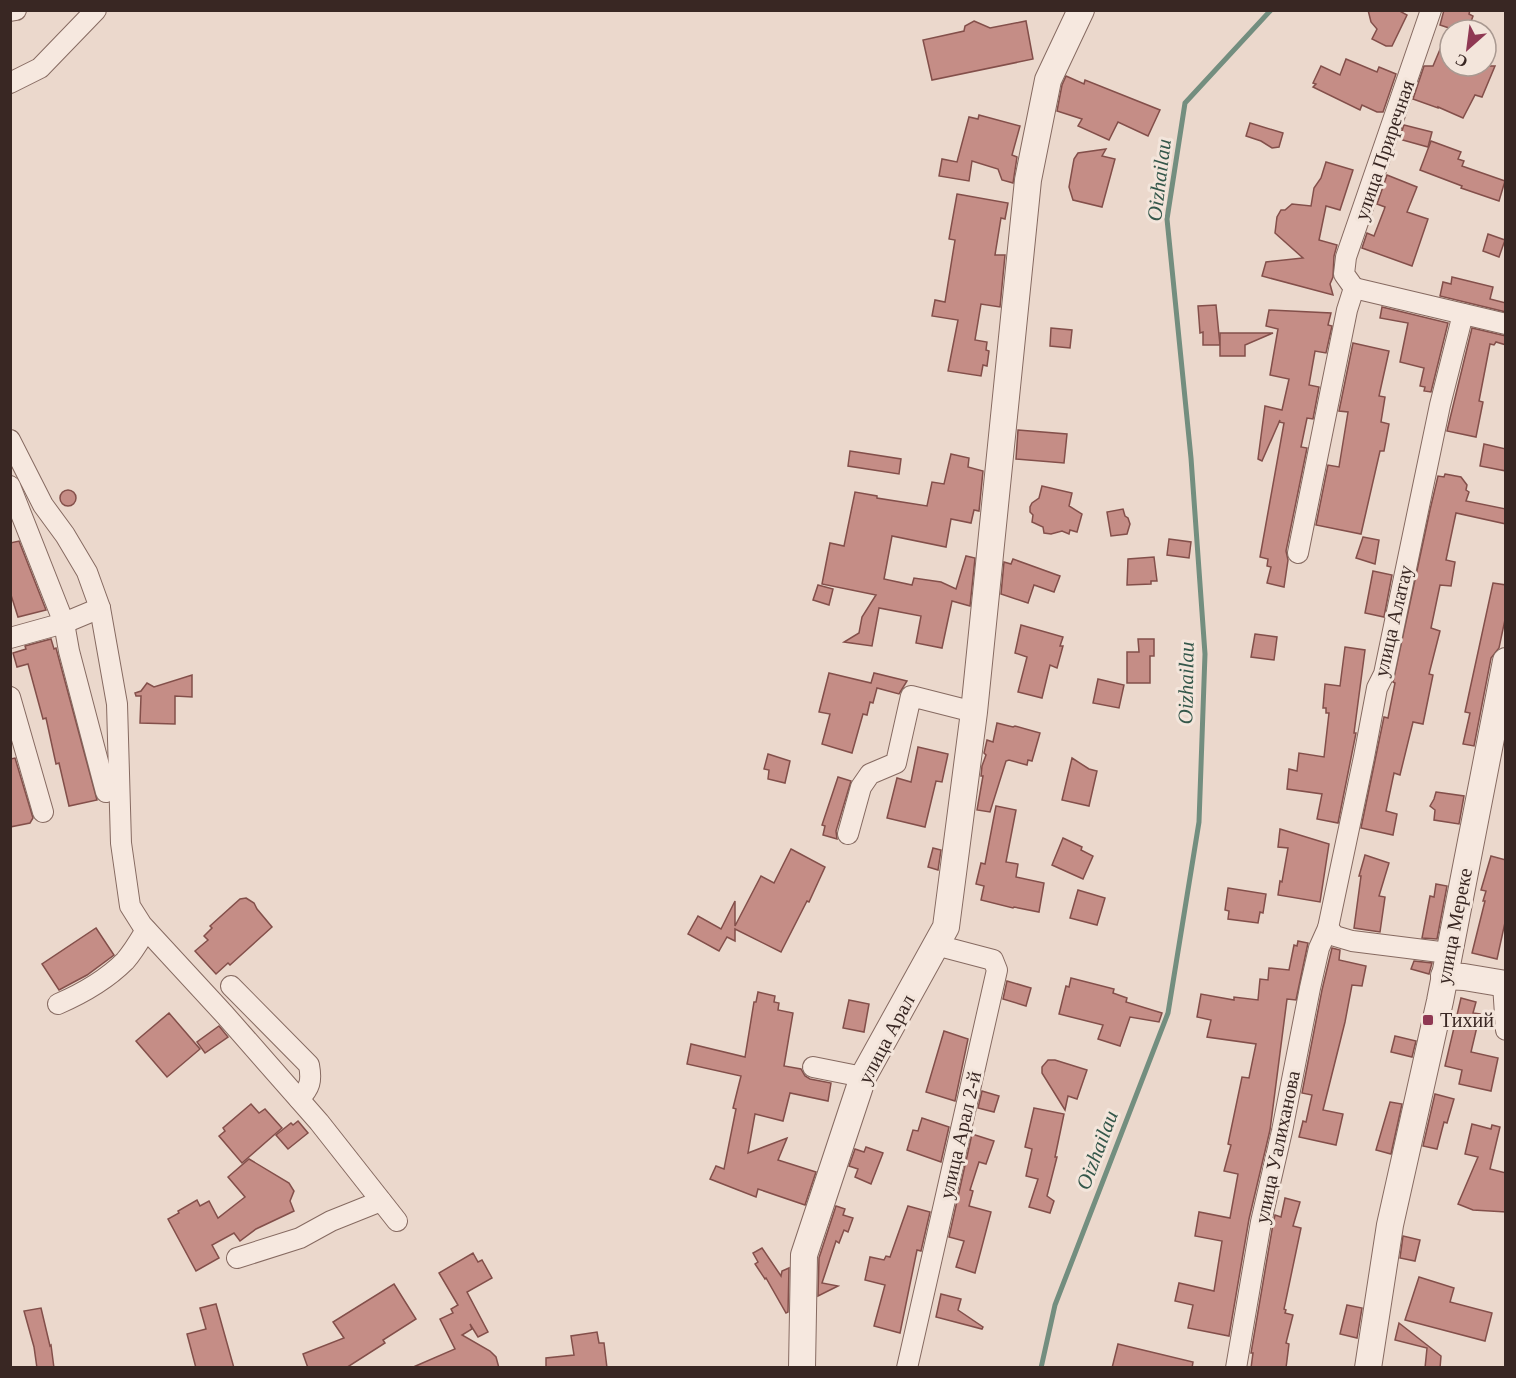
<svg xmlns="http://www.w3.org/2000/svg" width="1516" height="1378" viewBox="0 0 1516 1378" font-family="'Times New Roman',serif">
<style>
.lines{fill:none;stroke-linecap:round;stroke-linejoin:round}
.stream{stroke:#738e7f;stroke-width:5}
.building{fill:#c58d86;stroke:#834f4a;stroke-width:1.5}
.minor-casing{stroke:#866a61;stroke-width:22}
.tertiary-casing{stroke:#866a61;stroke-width:28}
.minor{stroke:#f6e8df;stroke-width:20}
.tertiary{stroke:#f6e8df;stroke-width:26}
.poi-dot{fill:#8f3853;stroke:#f3e5db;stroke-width:2}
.labels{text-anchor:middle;stroke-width:6;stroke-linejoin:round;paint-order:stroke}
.street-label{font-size:20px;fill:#392723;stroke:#f3e5db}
.poi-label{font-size:20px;fill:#392723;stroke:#f3e5db;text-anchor:start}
.water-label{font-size:21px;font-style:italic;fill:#34574a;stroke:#f3e5db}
</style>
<rect width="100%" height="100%" fill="#ebd8cc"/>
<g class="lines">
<polyline class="stream" points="1041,1368 1055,1305 1168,1013 1199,822 1205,654 1191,458 1167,219 1185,103 1271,10"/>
</g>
<g class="building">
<polygon points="1368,10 1398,10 1407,15 1392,46 1386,46 1372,39 1377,29 1371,22"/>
<polygon points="1444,10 1470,10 1469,14 1473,16 1468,30 1450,28 1450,66 1495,66 1482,97 1475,95 1463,118 1438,107 1438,108 1413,99 1424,66 1433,66 1449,28 1440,25"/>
<polygon points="974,21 990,28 1026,21 1033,59 932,80 923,40 964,31 965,26"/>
<polygon points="1346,59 1377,72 1379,67 1396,74 1383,112 1377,112 1362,105 1360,110 1313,87 1316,84 1313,83 1321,66 1340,75"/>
<polygon points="1066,76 1084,84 1085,80 1160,110 1148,136 1118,122 1109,140 1078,126 1082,119 1057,111 1062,85"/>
<polygon points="979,115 1020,126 1012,155 1017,157 1013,183 1002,180 998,169 972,161 969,181 939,176 942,159 957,162 969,117 978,119"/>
<polygon points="1250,123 1283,133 1279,147 1272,148 1261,141 1246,136"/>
<polygon points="1404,125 1432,132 1428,147 1399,139"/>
<polygon points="1431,141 1461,152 1458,159 1464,161 1462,166 1505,181 1499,201 1461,188 1462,186 1420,170"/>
<polygon points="1106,149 1102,156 1115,159 1102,207 1073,200 1069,187 1074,159 1078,153"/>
<polygon points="1326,162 1353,170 1340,210 1326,206 1319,240 1337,245 1334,256 1333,277 1330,284 1333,295 1262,276 1266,262 1303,258 1275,233 1277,217 1281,210 1285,210 1292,204 1311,206 1314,188 1321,178"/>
<polygon points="1387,175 1417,187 1407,212 1428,219 1412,266 1362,248 1367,233 1374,236 1384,210 1385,207 1377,204"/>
<polygon points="957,194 1008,203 1005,219 1001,218 995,255 1005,255 1000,307 981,304 975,340 987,342 986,350 989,351 987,366 983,365 981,376 948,371 958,320 932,316 935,300 945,302 955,240 949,239"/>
<polygon points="1488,234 1505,240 1499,257 1483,251"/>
<polygon points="1452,277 1493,287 1490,299 1506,303 1506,312 1440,296 1443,282 1451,284"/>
<polygon points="1216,305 1220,345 1203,345 1203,332 1200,333 1198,306"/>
<polygon points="1382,307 1448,323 1431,392 1424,391 1425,387 1420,386 1424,368 1400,362 1408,323 1380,318"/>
<polygon points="1269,310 1331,313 1328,325 1332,326 1326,353 1315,351 1309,385 1319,387 1313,419 1307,418 1301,447 1307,448 1286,551 1288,560 1284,587 1267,583 1271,567 1267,566 1268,559 1260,557 1284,423 1279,422 1280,420 1262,461 1258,459 1265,406 1282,410 1289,379 1270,375 1278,329 1266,326"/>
<polygon points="1051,328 1072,330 1070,348 1050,346"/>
<polygon points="1472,328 1506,336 1506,345 1496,342 1494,345 1490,344 1479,401 1483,402 1476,437 1447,431"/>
<polygon points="1220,333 1273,333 1245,345 1245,356 1220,356"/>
<polygon points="1353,343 1389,351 1379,396 1385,397 1381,422 1389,424 1384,451 1380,451 1361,534 1316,525 1328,465 1339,467 1348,412 1339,411"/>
<polygon points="1018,430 1067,434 1064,463 1016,459"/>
<polygon points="1484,444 1506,449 1506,471 1480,466"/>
<polygon points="850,451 901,459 899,474 848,466"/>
<polygon points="951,454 969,458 968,467 983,471 979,511 974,510 971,523 951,519 946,547 892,536 884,579 912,585 914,578 941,582 956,589 966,556 975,558 970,606 952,601 942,648 916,643 921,616 879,608 872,646 844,642 859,633 862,617 876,595 822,584 830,543 844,546 855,492 877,496 877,498 927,506 932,482 944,484"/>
<polygon points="1445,474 1461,477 1467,485 1466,490 1469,492 1466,501 1506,509 1506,524 1456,513 1446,560 1455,562 1451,586 1440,585 1431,628 1440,631 1429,674 1433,675 1423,724 1413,722 1400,775 1394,773 1386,811 1397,814 1393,835 1361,828 1384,717 1388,718 1395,683 1393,682 1430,510 1438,476 1444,477"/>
<polygon points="1042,486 1072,493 1069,506 1082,514 1077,532 1070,530 1069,534 1062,531 1051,534 1044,533 1043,527 1032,522 1033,515 1030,512 1030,507 1032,503 1039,498"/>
<circle cx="68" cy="498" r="8"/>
<polygon points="1123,509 1125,516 1128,518 1130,524 1127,534 1111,536 1107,512"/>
<polygon points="1363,537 1379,540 1375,564 1356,558"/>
<polygon points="1169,539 1191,542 1189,558 1167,555"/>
<polygon points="19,541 46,610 18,617 10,592 10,543"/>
<polygon points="1154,557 1157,581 1151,581 1151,584 1127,585 1128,559"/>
<polygon points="1013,559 1060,576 1054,592 1034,585 1028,603 1001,594 1004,562 1011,564"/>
<polygon points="1373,571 1392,575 1384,617 1365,613"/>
<polygon points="1493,583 1506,585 1506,615 1499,648 1491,658 1474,746 1463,744 1470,713 1465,712"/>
<polygon points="818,585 833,589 829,605 813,600"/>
<polygon points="1021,625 1063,637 1060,646 1063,646 1057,668 1050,665 1042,698 1018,692 1027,657 1015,653"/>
<polygon points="1255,634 1277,637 1274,660 1251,657"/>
<polygon points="51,639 54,649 56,648 97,800 69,806 59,763 56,764 46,718 43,719 28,664 17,667 13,653 26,649 25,646"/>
<polygon points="1138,639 1154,639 1154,656 1150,656 1150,683 1127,683 1127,652 1139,652"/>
<polygon points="1345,647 1365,650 1354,733 1356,733 1338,823 1317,819 1322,794 1287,789 1289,769 1297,771 1299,753 1324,757 1329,713 1326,713 1326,708 1323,708 1325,684 1340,686"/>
<polygon points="829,673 871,683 874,673 907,681 899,694 877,688 873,703 870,702 867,715 863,714 852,753 822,744 830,714 819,712"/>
<polygon points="192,675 192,697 175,696 175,724 140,723 141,696 136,696 135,693 141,691 147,683 154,687"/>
<polygon points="1098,679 1124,685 1119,708 1093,703"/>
<polygon points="997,723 1013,727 1015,726 1040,733 1032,761 1028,760 1027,765 1009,760 1006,761 990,812 977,810 983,776 981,776 982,766 986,755 984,753 987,740 993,742"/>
<polygon points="918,747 948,754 942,782 936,781 925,827 887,818 897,778 911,782"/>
<polygon points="768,754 790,761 785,783 768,779 769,770 764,769"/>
<polygon points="15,758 33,818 30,823 10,827 10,759"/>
<polygon points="1072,758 1089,769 1097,771 1089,806 1062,800"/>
<polygon points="838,777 851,781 836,831 837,839 823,835 825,826 822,825"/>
<polygon points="1436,792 1464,796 1459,824 1434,820 1435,810 1430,806 1434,799"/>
<polygon points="996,806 1016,810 1006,862 1018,864 1016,877 1044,883 1039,912 1014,907 1013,908 981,900 984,886 976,884 981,863 985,864"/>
<polygon points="1280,829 1329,844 1320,902 1278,895 1280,881 1282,882 1288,848 1278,847"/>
<polygon points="1063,838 1082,847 1081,850 1093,856 1083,879 1052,865"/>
<polygon points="933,848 941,850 938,870 928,867"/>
<polygon points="791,849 825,867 809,902 807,901 781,952 735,929 735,941 727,937 719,951 688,934 698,916 721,929 735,901 735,926 761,876 774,883"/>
<polygon points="1365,855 1389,863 1379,896 1385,897 1380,932 1354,928 1361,876 1359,876"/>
<polygon points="1491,856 1506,860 1506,918 1497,959 1472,953 1485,901 1483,901 1486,891 1481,890"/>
<polygon points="1436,884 1447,886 1437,939 1422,938 1430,896 1434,897"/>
<polygon points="1228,888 1266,894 1263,913 1260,912 1258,923 1228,919 1229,911 1225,910"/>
<polygon points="1078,890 1105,898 1097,925 1070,918"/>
<polygon points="246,898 254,903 257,909 272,927 230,965 228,963 216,974 195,951 208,940 204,936 212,928 210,926 240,899"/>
<polygon points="96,928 114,955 87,975 59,990 42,964"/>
<polygon points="1298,941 1308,943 1296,1000 1287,999 1270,1130 1249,1219 1229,1336 1188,1328 1193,1305 1175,1301 1179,1283 1214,1291 1222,1241 1195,1236 1199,1212 1230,1218 1238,1174 1224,1171 1231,1145 1228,1144 1242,1077 1249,1078 1256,1044 1207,1037 1211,1020 1197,1017 1201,994 1234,1000 1234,997 1258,1000 1260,979 1268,980 1269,968 1289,970 1294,945 1297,946"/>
<polygon points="1332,948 1340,950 1339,960 1366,966 1362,986 1352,985 1345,1022 1323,1110 1343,1114 1336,1145 1299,1137 1303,1121 1306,1122 1312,1095 1302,1093 1322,990"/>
<polygon points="1414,961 1432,963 1429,974 1411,969"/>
<polygon points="1071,978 1114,989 1113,993 1127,998 1126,1002 1162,1013 1159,1022 1130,1017 1120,1046 1098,1039 1103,1025 1059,1014 1066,986 1069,987"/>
<polygon points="1007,981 1031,988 1026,1006 1003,999"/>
<polygon points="758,992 775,996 774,1002 779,1003 778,1010 793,1013 784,1066 801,1069 805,1076 810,1079 831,1083 828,1101 790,1093 783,1121 755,1114 748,1153 787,1138 778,1160 816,1172 805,1205 758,1189 756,1197 710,1179 716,1166 724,1169 736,1109 733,1108 741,1076 687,1064 691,1044 745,1057 754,1002 756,1002"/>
<polygon points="1461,998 1476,1002 1473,1013 1480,1014 1471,1052 1498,1058 1491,1091 1459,1084 1462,1070 1445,1066"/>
<polygon points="849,1000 869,1004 864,1032 843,1028"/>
<polygon points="169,1013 200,1049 167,1077 136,1041"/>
<polygon points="219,1026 228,1037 205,1053 197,1042"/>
<polygon points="944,1031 968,1039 955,1101 926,1092"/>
<polygon points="1395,1036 1416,1041 1412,1057 1391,1052"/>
<polygon points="1048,1060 1055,1060 1087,1070 1077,1099 1068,1096 1065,1110 1042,1073 1042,1067"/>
<polygon points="982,1091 999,1096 994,1112 978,1108"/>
<polygon points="1435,1094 1454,1099 1447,1123 1444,1122 1437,1149 1423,1146"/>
<polygon points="1390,1102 1402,1104 1391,1154 1376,1150"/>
<polygon points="251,1104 259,1113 265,1109 282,1128 242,1163 219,1136 225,1131 223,1128"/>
<polygon points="1034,1108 1064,1114 1055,1157 1057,1157 1047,1196 1054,1201 1050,1213 1029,1207 1038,1179 1026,1176 1032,1149 1025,1147"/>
<polygon points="922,1118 949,1127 941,1162 907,1150 913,1130 918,1131"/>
<polygon points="298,1121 308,1133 288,1149 276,1135 291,1123 293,1125"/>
<polygon points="1472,1124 1491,1129 1492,1125 1500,1127 1490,1169 1506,1173 1506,1212 1473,1210 1458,1204 1478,1157 1465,1154"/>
<polygon points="972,1134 994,1141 986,1164 979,1162 970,1190 973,1191 969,1206 991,1212 975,1273 956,1267 964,1241 949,1237"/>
<polygon points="866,1147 883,1153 871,1184 855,1177 858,1169 849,1166 855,1149 864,1152"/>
<polygon points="249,1159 289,1183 294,1191 290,1201 294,1211 256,1229 240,1241 234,1233 212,1245 219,1258 196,1271 168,1219 179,1213 178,1211 197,1200 200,1206 209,1201 218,1218 245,1197 228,1177"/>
<polygon points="1285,1198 1300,1202 1293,1226 1301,1228 1284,1309 1286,1310 1285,1313 1293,1315 1286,1343 1289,1344 1286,1368 1251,1368 1253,1353 1251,1353 1273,1224 1275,1215 1281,1217"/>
<polygon points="836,1206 845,1209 843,1215 853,1218 848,1232 844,1230 839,1243 836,1241 822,1283 838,1286 818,1296 819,1258"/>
<polygon points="908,1206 930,1212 921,1251 917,1250 900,1333 874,1326 885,1285 865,1280 870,1257 884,1260 886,1256 890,1257"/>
<polygon points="1403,1236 1420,1240 1415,1261 1400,1258"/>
<polygon points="762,1248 781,1276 782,1271 789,1268 788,1312 786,1313 766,1278 765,1279 755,1264 758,1262 753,1253"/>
<polygon points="473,1253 478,1262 482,1260 492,1278 467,1292 488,1332 478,1337 470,1324 472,1329 462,1335 490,1351 496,1357 499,1368 411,1368 455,1349 440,1319 453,1313 451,1309 458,1305 439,1273"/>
<polygon points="1419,1277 1454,1288 1450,1302 1492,1313 1485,1341 1405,1320"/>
<polygon points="394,1284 416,1319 383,1340 385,1343 346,1368 308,1368 303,1354 344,1338 333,1322"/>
<polygon points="941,1294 961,1299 958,1310 983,1327 982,1329 936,1317"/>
<polygon points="216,1304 234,1368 196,1368 187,1334 206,1329 200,1308"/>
<polygon points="1347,1305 1362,1308 1357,1338 1340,1334"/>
<polygon points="41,1308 50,1346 51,1345 54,1368 37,1368 34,1347 24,1311"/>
<polygon points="1399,1323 1441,1356 1440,1368 1425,1368 1427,1348 1395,1340"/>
<polygon points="597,1332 599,1343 604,1343 607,1368 546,1368 546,1358 574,1355 571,1336"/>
<polygon points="1118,1344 1193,1362 1192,1368 1112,1368"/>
</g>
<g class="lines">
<defs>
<g id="minor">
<polyline points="10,11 16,10"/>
<polyline points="10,83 40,68 96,10"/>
<polyline points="1354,288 1344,274 1346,257 1431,10"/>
<polyline points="1354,288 1506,324"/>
<polyline points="10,440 43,505 65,535 87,572 100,608 117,704 121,843 130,906 142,925 225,1015 319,1122 397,1221"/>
<polyline points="10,486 64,623 69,651 106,792"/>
<polyline points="1298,553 1347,310 1354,288"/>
<polyline points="10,638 64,623 100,608"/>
<polyline points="10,697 43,812"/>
<polyline points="848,834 861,787 870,774 896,763 911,696 974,712"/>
<polyline points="1328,928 1335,936 1352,941 1448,953"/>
<polyline points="1503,984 1506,1030"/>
<path d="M231,986L309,1065C312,1081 310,1088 299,1099"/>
<path d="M58,1004C81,994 107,979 125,961C133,952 140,940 146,930"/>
<polyline points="813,1067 863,1077"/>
<polyline points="237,1258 300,1238 331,1221 381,1201"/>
<polyline points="907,1368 997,970 993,960 936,945"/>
<polyline points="1236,1368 1261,1222 1282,1131 1310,988 1319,948 1328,928 1364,757 1377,688 1384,674 1440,405 1463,314"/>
</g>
<g id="tertiary">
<polyline points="1444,976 1464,977 1506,984"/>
<polyline points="802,1368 804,1255 863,1077 946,927 974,712 1028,180 1048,80 1081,10"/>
<polyline points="1368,1368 1390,1225 1440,1001 1506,661"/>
</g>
</defs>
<use href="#minor" class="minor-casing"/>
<use href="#tertiary" class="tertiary-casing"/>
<use href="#minor" class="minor"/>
<use href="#tertiary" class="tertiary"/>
</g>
<rect class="poi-dot" x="1422" y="1014" width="12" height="12" rx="3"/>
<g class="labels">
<g class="street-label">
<text transform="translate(1384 150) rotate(-71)" y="7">улица Приречная</text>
<text transform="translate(1393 621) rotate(-77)" y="7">улица Алатау</text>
<text transform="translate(1454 926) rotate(-79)" y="7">улица Мереке</text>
<text transform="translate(886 1039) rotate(-62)" y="7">улица Арал</text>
<text transform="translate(960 1135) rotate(-77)" y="7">улица Арал 2-й</text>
<text transform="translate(1277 1147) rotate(-78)" y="7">улица Уалиханова</text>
</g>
<g class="poi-label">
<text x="1440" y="1027">Тихий</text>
</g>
<g class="water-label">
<text transform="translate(1159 180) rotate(-83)" y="7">Oizhailau</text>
<text transform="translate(1186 683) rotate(-89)" y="7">Oizhailau</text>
<text transform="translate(1097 1150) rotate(-69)" y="7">Oizhailau</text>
</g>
</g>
<rect width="1516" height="1378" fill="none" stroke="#392723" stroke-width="24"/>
<g transform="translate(1468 48) rotate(208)"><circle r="28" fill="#f3e5db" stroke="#a99991" stroke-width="1.5"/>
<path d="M0-4.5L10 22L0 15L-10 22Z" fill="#8f3853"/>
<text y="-9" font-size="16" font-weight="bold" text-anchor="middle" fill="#392723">С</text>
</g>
</svg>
